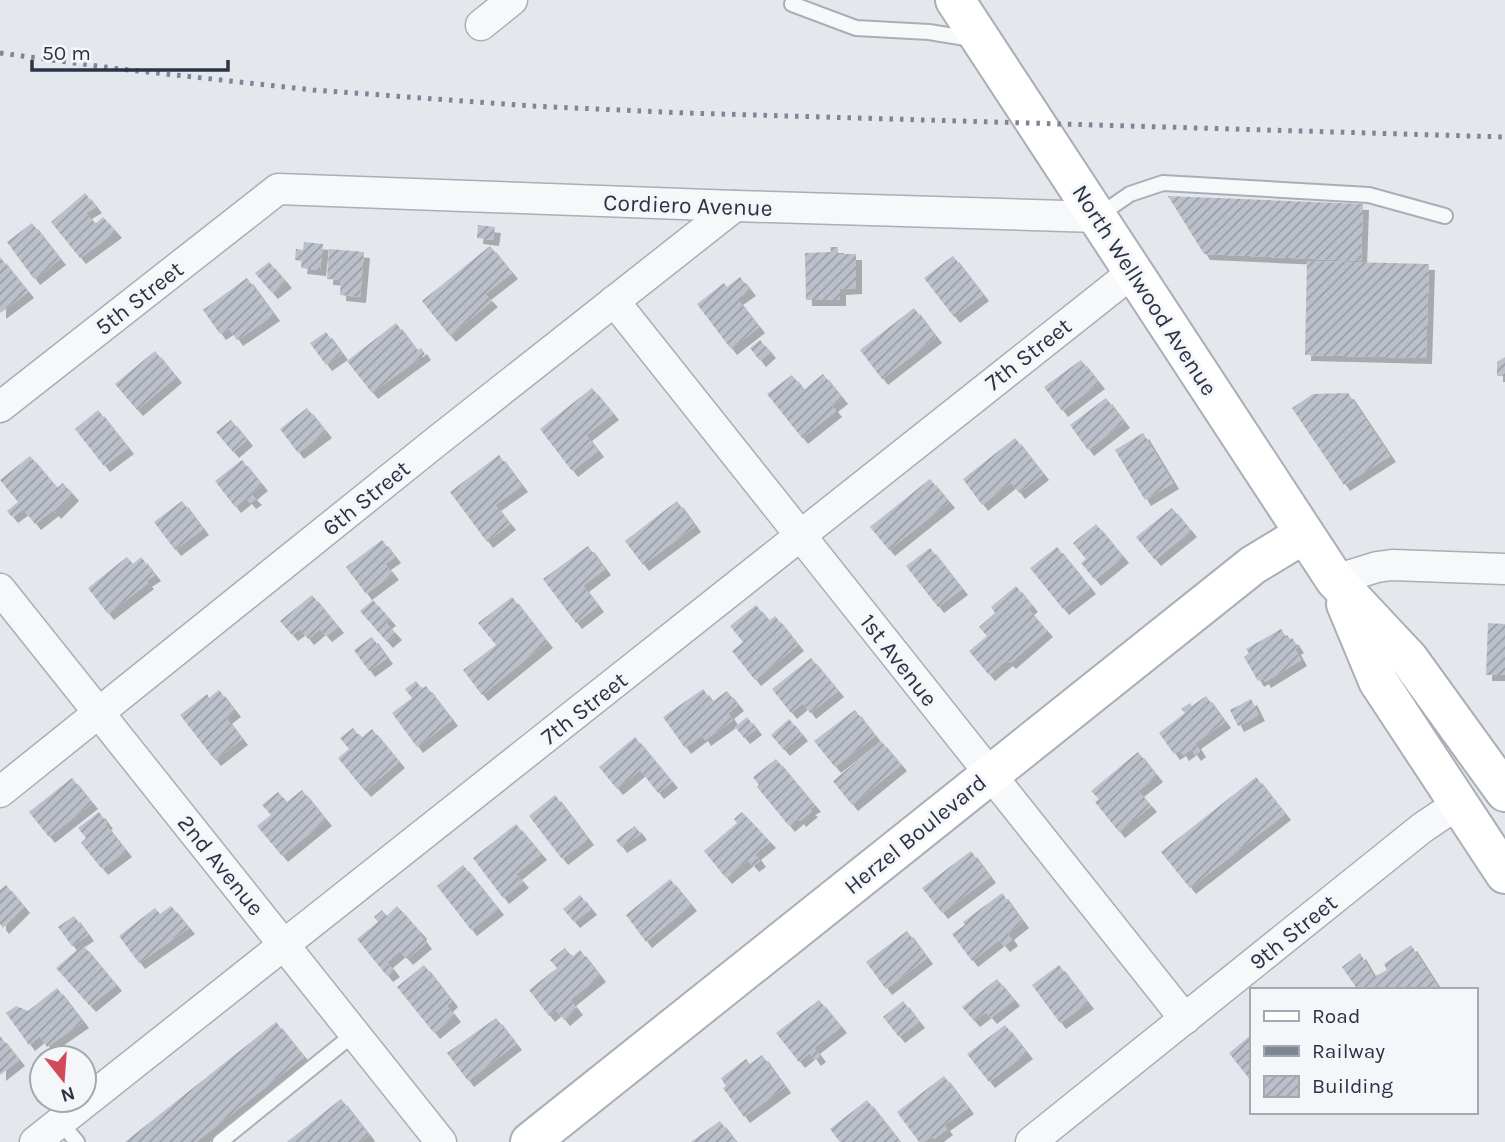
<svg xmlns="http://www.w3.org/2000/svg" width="1505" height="1142" viewBox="0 0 1505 1142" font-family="Karla,sans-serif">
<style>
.building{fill:url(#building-hatch);filter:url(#shadow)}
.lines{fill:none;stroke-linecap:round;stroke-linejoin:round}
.lane-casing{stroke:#a9aeb7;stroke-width:18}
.street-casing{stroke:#a9aeb7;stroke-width:33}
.secondary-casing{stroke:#a9aeb7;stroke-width:42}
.lane{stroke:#f7f8fa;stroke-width:14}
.street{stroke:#f7f8fa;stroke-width:30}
.secondary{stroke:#fff;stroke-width:38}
.rail{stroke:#7d8696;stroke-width:5;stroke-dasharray:3.5 7;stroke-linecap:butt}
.labels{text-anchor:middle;stroke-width:6;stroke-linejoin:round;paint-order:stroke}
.street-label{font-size:23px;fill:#2b3445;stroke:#f4f6f9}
</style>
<defs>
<pattern id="building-hatch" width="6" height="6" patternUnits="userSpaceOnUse" patternTransform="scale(1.75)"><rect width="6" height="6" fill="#bbc0ca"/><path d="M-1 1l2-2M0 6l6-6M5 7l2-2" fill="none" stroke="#989da6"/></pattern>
<filter id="shadow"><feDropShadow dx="6" dy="6" stdDeviation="0" flood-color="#0004"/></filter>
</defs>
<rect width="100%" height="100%" fill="#e4e7ec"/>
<g class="building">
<polygon points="85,193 96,207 86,213 95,224 103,217 116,232 80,258 51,222"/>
<polygon points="1168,196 1363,204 1361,261 1204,254"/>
<polygon points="32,223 60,259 34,279 7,242"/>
<polygon points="478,225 495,227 493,240 477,238"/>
<polygon points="304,242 323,244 320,270 301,268 302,261 295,260 296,249 303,250"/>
<polygon points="490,246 512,273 485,294 492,301 450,336 422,301"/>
<polygon points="830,247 838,247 838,254 856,254 856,288 840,289 840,300 806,300 805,253 831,252"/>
<polygon points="329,249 364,252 360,297 340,295 341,280 327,279"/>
<polygon points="953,256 983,295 954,317 924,278"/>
<polygon points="0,257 28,292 0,313"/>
<polygon points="1307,261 1429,264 1426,358 1305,355"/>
<polygon points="269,262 286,282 272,293 255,273"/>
<polygon points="740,277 750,290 737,299 759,327 731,349 697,304 724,283 727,287"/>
<polygon points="247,278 274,315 237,340 229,328 220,334 203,310"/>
<polygon points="914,308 936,337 882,379 860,350"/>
<polygon points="396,323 417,351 421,348 425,354 372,393 347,361"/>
<polygon points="326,332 342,354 326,365 310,343"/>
<polygon points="760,340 770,352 760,361 750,348"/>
<polygon points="155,351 176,377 137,410 115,384"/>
<polygon points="1505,357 1505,376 1497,376 1497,362"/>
<polygon points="1081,360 1099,383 1062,411 1044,387"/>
<polygon points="823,374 842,398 832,406 836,411 802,438 767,394 792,375 804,390"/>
<polygon points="592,388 613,414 586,435 598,451 572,471 540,429"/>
<polygon points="1348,393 1390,456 1344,485 1292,408 1313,394"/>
<polygon points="1106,398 1124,422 1088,450 1070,425"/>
<polygon points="307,408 326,432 298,453 280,429"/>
<polygon points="98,410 128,448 104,466 75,429"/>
<polygon points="231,420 247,440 233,452 216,432"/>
<polygon points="1143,433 1173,483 1145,500 1115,450"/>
<polygon points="1015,438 1043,474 1019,493 1011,482 982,505 963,479"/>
<polygon points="499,455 522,486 495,505 510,524 487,542 450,492"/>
<polygon points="30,456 57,488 63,483 73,495 55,513 53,510 35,524 23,509 12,517 7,511 18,502 0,480"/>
<polygon points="242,460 262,485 251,494 256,499 250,503 246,498 235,507 215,481"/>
<polygon points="930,479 949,502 889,550 870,527"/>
<polygon points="182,501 203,529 175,550 154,522"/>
<polygon points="677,501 695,526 643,565 625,541"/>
<polygon points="1172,508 1191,531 1155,560 1136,537"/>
<polygon points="1096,524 1123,557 1095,580 1081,563 1086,559 1073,543"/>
<polygon points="382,540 395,557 385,564 393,574 366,594 346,567"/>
<polygon points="588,546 605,569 583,586 598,606 576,623 543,579"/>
<polygon points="1057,547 1090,588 1063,609 1030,568"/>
<polygon points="930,548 962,589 938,607 906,566"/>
<polygon points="127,557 133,564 141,557 155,575 146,581 148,583 108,614 88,588"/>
<polygon points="1016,586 1032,606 1028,609 1047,631 1010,663 1007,660 989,675 969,651 987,636 979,627 995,613 991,607"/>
<polygon points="312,595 338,627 326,636 320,629 308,639 300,629 292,635 280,621"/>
<polygon points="512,597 547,642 482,695 463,670 496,645 478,623"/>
<polygon points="373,600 390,620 386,623 396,634 387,642 360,611"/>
<polygon points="756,605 769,621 775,616 798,645 755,680 732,651 743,642 730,626"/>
<polygon points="1488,623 1505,624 1505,675 1486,675"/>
<polygon points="1281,629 1288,640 1292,638 1298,647 1295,649 1301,660 1265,682 1263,678 1258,681 1244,657 1249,653 1246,649"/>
<polygon points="372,637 387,658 369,671 354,650"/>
<polygon points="811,658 838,691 810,713 803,703 791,713 772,689"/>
<polygon points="416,681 422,689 426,686 452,720 417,747 392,713 412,698 405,689"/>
<polygon points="703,689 712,702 727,691 738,705 728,713 733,720 705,740 702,735 685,748 663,717"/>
<polygon points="219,690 235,711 226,718 242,739 215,760 180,715 207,694 209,698"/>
<polygon points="1206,696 1225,722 1195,743 1200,751 1195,755 1191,749 1183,755 1180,750 1174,754 1159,733 1185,713 1181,709 1190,703 1192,706"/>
<polygon points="1251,699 1259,715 1238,726 1230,710"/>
<polygon points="855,710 875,736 835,767 814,741"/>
<polygon points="747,717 756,729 744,738 735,727"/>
<polygon points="789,719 802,735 784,750 771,735"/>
<polygon points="353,728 361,738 372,729 399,762 365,791 338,758 349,749 340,738"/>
<polygon points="635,737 672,782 658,793 640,770 617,789 599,767"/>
<polygon points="881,741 901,765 852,805 833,781"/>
<polygon points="1138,752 1157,776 1138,791 1151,806 1119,832 1095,802 1099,799 1091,791"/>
<polygon points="776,759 815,806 809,809 812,811 800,821 798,818 789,826 757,787 759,785 753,777"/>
<polygon points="1256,777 1285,814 1190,888 1161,852"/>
<polygon points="72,778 92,803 49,837 29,812"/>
<polygon points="302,790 326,820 282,856 257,826 271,815 262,805 278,792 287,802"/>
<polygon points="555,795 588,839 562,859 529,816"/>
<polygon points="99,812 107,823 105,824 126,851 102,869 81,843 86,838 78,828"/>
<polygon points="742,812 770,842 755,854 760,861 753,866 748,860 726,878 704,851 737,823 734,819"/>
<polygon points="516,824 541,854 516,874 523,882 503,898 473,858"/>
<polygon points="635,826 641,834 621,847 616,840"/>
<polygon points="971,851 990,877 942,913 922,888"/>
<polygon points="463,865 498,909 471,930 437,886"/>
<polygon points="670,879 691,905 646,942 626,915"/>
<polygon points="6,885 24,907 3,928 0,924 0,890"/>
<polygon points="1002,893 1023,922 1008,934 1012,940 1004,946 999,940 972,961 952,934 965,925 963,922"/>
<polygon points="580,895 591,909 574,922 563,909"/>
<polygon points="171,906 189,928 139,963 119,936 155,908 160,914"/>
<polygon points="397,906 421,933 420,935 426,943 407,959 400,951 387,962 394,971 387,976 357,939 378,922 374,917 382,910 387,916"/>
<polygon points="74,916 88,935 72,946 58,927"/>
<polygon points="907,931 927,958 886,989 866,962"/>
<polygon points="83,945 116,985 90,1006 56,968"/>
<polygon points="1411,945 1440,990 1358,990 1342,967 1360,953 1374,977 1387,970 1384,964"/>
<polygon points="565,948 572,957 580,950 600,976 570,1000 577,1009 564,1020 556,1010 549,1016 529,990 557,968 550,960"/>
<polygon points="424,965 452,1001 447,1006 455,1016 434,1033 397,987"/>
<polygon points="1059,965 1088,1003 1060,1023 1032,985"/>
<polygon points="997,979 1014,1000 991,1018 986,1012 974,1021 962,1007"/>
<polygon points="57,988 83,1022 47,1047 40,1036 29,1045 6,1013 16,1006 28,1011"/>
<polygon points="819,1000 841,1027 814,1048 820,1056 815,1060 810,1053 799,1062 776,1033"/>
<polygon points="903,1001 919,1022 899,1037 883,1017"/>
<polygon points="496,1018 516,1044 468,1081 447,1053"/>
<polygon points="276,1022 304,1057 196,1142 125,1142"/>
<polygon points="1005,1025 1027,1053 989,1082 967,1054"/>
<polygon points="1251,1035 1251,1081 1229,1053"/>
<polygon points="0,1036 19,1060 0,1075"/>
<polygon points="762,1055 785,1087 744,1117 723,1088 726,1086 721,1078 746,1059 750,1064"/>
<polygon points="944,1076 968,1108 944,1125 947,1129 934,1139 932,1136 924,1142 919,1142 897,1112"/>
<polygon points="341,1099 369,1135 359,1142 287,1142"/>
<polygon points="867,1100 900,1142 840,1142 830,1129"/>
<polygon points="720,1121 736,1142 691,1142"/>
</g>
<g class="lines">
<defs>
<g id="lane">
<polyline points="792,4 856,28 929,32 972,39"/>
<polyline points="1098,216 1130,194 1163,183 1369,195 1445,216"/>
<polyline points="60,1122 77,1142"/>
<polyline points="220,1142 355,1033"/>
</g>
<g id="street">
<polyline points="481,25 512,0"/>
<polyline points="614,301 1185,1019"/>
<polyline points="0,407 278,189 735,206 1097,217"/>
<polyline points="1335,580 1377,567 1392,565 1505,569"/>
<polyline points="0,589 441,1142"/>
<polyline points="0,792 437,441 735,206"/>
<polyline points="35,1142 1133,272"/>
<polyline points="1031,1142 1422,828 1459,803"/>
</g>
<g id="secondary">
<polyline points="955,0 1335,580 1409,659 1505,792"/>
<polyline points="1346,604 1378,681 1505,874"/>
<polyline points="530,1142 1253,565 1304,534"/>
</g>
</defs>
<use href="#lane" class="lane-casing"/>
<use href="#street" class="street-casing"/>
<use href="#secondary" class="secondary-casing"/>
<use href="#lane" class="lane"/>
<use href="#street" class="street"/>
<use href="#secondary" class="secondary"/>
<polyline class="rail" points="0,53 120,69 313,90 531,106 686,113 1505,137"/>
</g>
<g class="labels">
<g class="street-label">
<text transform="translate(688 205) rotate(2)" y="8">Cordiero Avenue</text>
<text transform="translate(1145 290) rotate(57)" y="8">North Wellwood Avenue</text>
<text transform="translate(139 298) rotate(-38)" y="8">5th Street</text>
<text transform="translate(1028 354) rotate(-38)" y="8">7th Street</text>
<text transform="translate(366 498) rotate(-39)" y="8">6th Street</text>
<text transform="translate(899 660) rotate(52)" y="8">1st Avenue</text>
<text transform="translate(584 708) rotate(-38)" y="8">7th Street</text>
<text transform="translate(915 834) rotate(-39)" y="8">Herzel Boulevard</text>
<text transform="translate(221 865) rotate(51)" y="8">2nd Avenue</text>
<text transform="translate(1293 932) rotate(-39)" y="8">9th Street</text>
</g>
</g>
<rect x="1250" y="988" width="228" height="126" fill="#f4f6f9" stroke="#a4a8b1" stroke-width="2"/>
<rect x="1264" y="1011" width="35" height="10" fill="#ffffff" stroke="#a4a8b1" stroke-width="2"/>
<text x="1312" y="1023" font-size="21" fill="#2b3445">Road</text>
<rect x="1264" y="1046" width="35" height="10" fill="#7d8696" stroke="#a4a8b1" stroke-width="2"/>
<text x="1312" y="1058" font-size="21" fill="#2b3445">Railway</text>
<rect x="1264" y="1076" width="35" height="21" fill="url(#building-hatch)" stroke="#a4a8b1" stroke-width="2"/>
<text x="1312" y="1093" font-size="21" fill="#2b3445">Building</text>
<g transform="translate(63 1079) rotate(163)"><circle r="33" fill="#f4f6f9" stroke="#a4a8b1" stroke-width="2"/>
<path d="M0-5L12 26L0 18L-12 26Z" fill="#d1495b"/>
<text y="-10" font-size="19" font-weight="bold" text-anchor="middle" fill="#2b3445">N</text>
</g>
<path d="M32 60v10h196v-10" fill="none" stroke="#2b3445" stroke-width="3.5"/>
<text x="42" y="60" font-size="21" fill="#2b3445" stroke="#f4f6f9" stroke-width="5" paint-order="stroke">50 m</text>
</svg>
